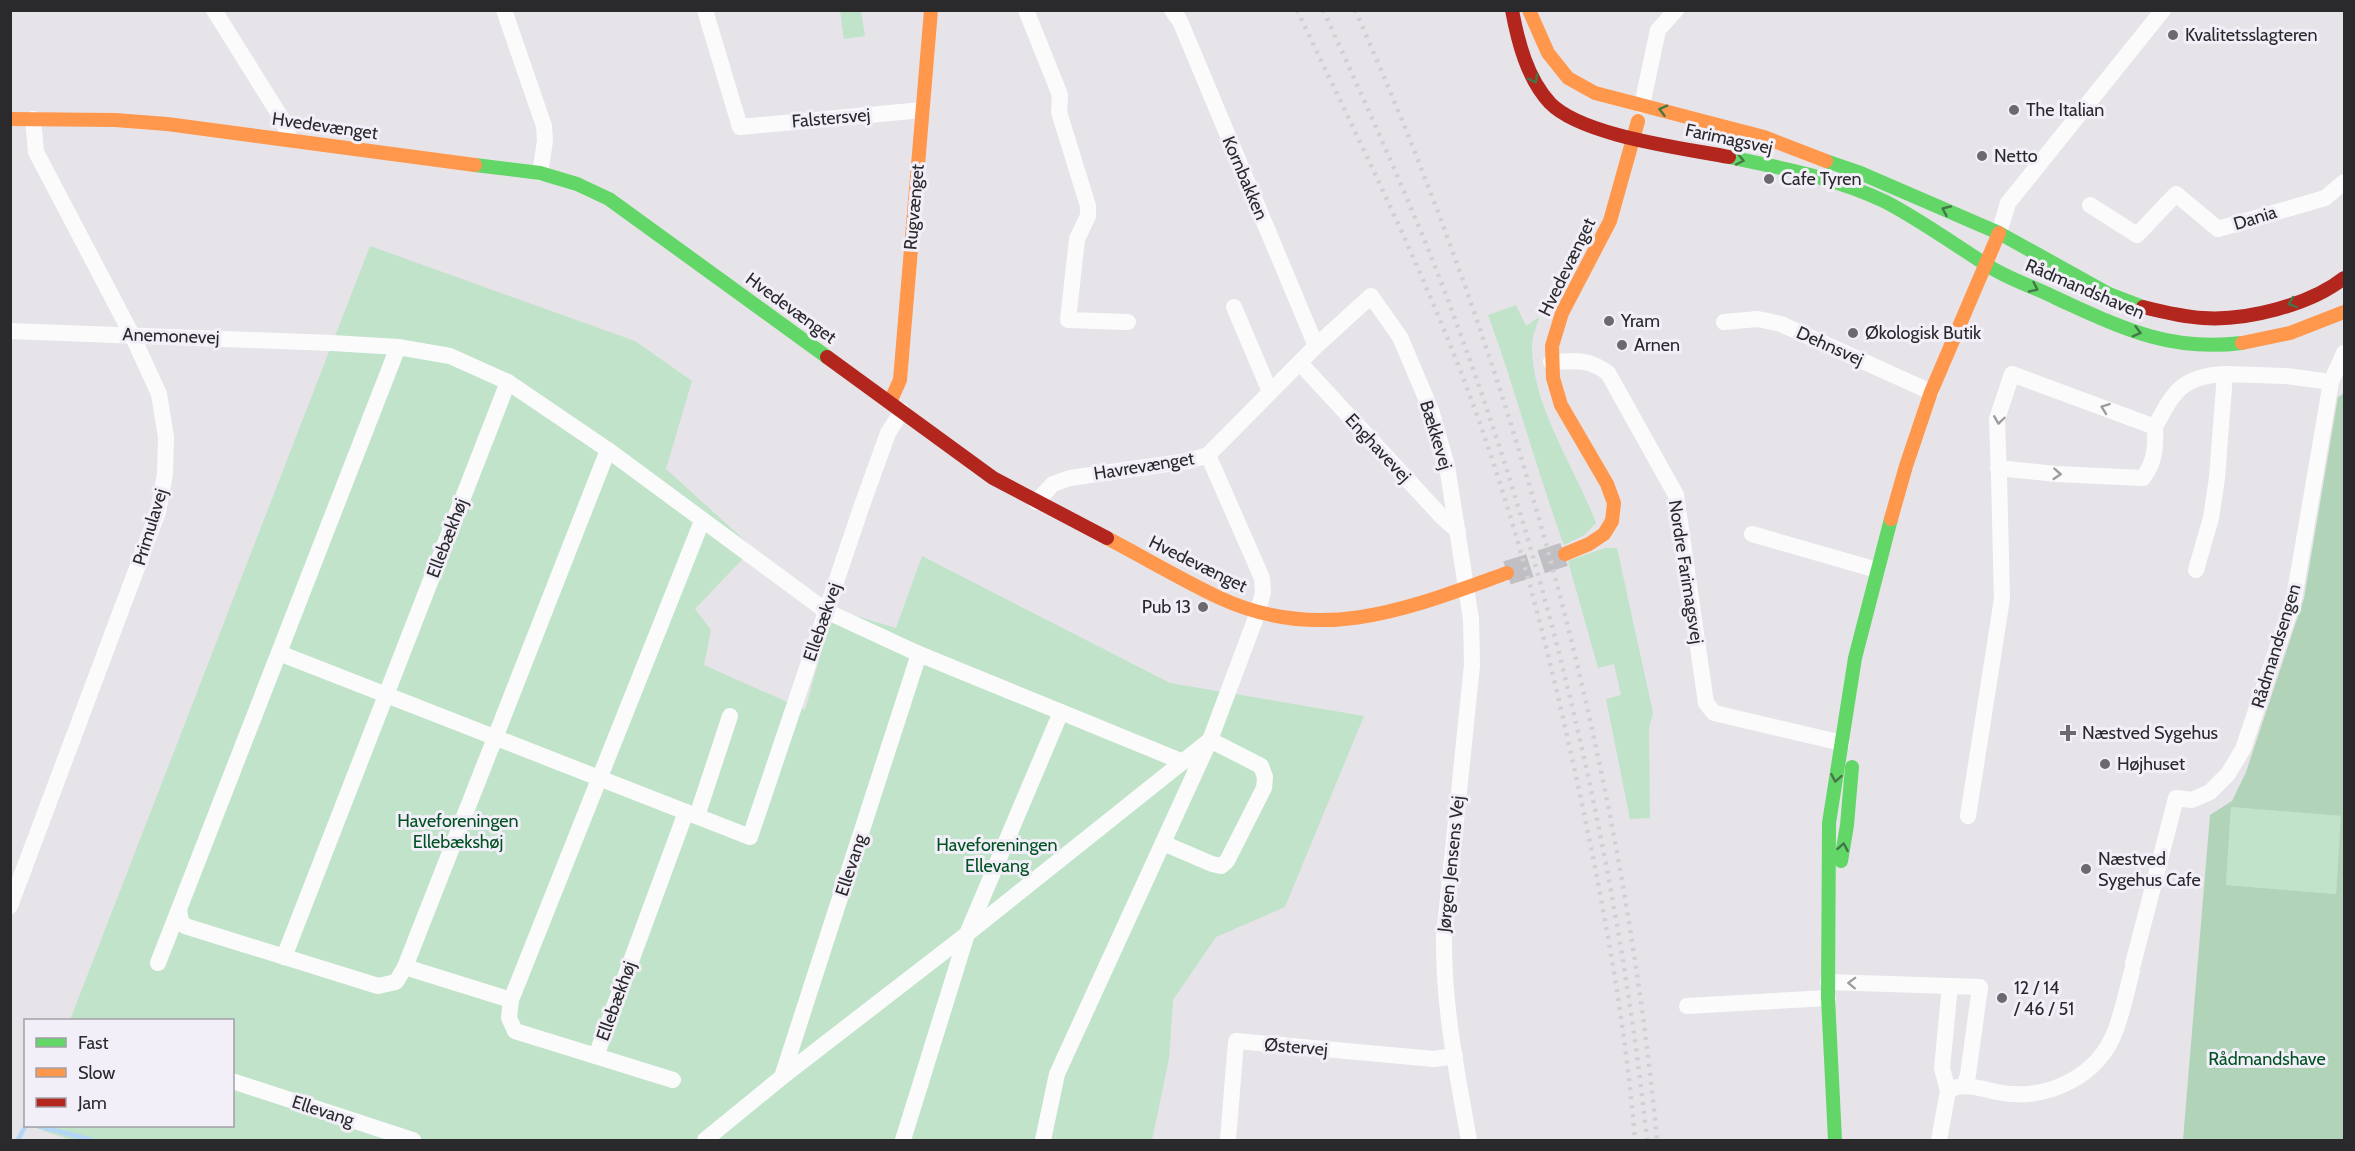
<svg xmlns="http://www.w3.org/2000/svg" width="2355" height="1151" viewBox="0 0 2355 1151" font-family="Cabin,sans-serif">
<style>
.green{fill:#c0e3c9}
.forest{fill:#b1d4b9;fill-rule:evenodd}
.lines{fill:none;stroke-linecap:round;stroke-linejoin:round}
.stream{stroke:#b5d7f7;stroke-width:4.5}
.secondary-tunnel{stroke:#c0bfc3;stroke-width:24;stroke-dasharray:24 12;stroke-linecap:butt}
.street{stroke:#fbfbfc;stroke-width:16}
.fast{stroke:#63d668;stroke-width:14}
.slow{stroke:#ff974d;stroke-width:14}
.jam{stroke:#b3261e;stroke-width:14}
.rail{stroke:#d1d0d2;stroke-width:4.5;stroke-dasharray:3 6;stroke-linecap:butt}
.oneway{stroke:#447747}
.oneway2{stroke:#9d9c9e}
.poi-dot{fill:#6c6a6e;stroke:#f2eff8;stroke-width:2}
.labels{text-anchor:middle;stroke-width:6;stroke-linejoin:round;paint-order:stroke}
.poi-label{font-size:18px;fill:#2a292c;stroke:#f2eff8;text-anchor:start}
.street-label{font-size:18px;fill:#2a292c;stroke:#f2eff8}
.park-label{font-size:18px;fill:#015122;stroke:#f2eff8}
</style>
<rect width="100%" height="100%" fill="#e6e4e9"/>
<g class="green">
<polygon points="840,11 861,11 865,36 844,39"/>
<polygon points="370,246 635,341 692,381 666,469 753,548 695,609 711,630 704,665 805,710 833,609 896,628 922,556 1170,683 1364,716 1285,907 1216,937 1173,1000 1169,1059 1152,1140 71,1140 30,1126 232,1126 232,1020 70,1020"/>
<path d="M1516,305L1526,326L1539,317C1537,326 1532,336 1532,344C1531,406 1575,467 1596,523L1584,535L1564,545C1536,469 1516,391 1488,315Z"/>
<polygon points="1605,548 1617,548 1653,713 1649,728 1650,818 1630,819 1606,699 1621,695 1614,664 1598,668 1568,561"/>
<polygon points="2231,807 2342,816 2336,894 2226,885"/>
</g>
<path class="forest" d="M2344,393V1140H2183L2210,815L2232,801L2246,772L2304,598L2338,397ZM2231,807L2341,816L2336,894L2226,885Z"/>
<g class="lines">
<g class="stream">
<polyline points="38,1126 92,1140"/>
<polyline points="18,1140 26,1125"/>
</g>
<polyline class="secondary-tunnel" points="1507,573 1565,554"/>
<g class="street">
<polyline points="214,10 282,119 290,139"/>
<polyline points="504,10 544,126 545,141 540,173"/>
<polyline points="705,10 740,127 922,110"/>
<polyline points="1026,10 1060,95 1059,112 1088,206 1088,216 1077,239 1068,320 1128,322"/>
<polyline points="1172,10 1180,21 1316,346"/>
<polyline points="1642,105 1658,30 1676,10"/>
<polyline points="2090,205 2137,235 2176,194 2218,229 2325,198 2344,182"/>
<polyline points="1999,233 2008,203 2163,10"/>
<polyline points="1234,307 1270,392"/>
<polyline points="1724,322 1758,319 1781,324 1931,392"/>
<polyline points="10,331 332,343 398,347 450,356 508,382 608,450 826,611 919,654 1183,762"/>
<path d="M1551,362C1575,361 1587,358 1608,373L1676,495L1706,703L1714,713L1842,743"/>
<polyline points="1300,363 1443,518 1458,531"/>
<path d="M2155,427C2174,391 2182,376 2225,374"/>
<path d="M1036,502L1053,484L1070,478L1188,461L1208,455L1316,346L1371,296L1400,337L1431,410L1447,466L1471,619L1472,665L1444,937C1443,1006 1457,1073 1469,1140"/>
<polyline points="1752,534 1877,570"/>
<polyline points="2196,570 2211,518 2217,478 2225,374 2286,376 2331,382"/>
<polyline points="279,653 750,837 861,508 888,433 902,411"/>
<polyline points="697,816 730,716"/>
<path d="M1968,816L2002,599L1999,478L1997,419L2012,374L2155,427C2156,446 2155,462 2143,478L2056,474L1998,468"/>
<polyline points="10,906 158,512 165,474 166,437 159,394 132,335 36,152 33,119"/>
<polyline points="179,910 181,921 185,926 378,986 396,982 405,967 608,450"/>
<polyline points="284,957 508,382"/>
<polyline points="158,963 398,347"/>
<polyline points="2133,964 2176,798 2192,800 2210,792 2228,774 2243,749 2294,598 2331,382 2344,353"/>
<polyline points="405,967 511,1000"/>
<polyline points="1828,982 1980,987 1968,1075 1964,1086"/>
<polyline points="1687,1006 1828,998"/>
<polyline points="596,1056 686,812"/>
<polyline points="782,1077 919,654"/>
<polyline points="673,1080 515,1031 509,1018 511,1000 702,521"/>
<polyline points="232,1081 413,1140"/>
<polyline points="1948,1091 1942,1068 1950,986"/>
<polyline points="705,1140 782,1077 967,934 1210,740 1261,766 1265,777 1264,788 1227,861 1221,866 1212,864 1163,843"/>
<polyline points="903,1140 967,934 1061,712"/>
<polyline points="1043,1140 1057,1074 1210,740 1258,612 1263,592 1262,578 1208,455"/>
<polyline points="1228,1140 1236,1041 1434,1059 1455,1056"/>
<path d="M1939,1140L1948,1091C1962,1081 1982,1089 1997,1092C2046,1102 2099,1077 2116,1029C2123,1010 2127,990 2132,971"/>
</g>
<g class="fast">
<path d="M1729,157C1782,168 1837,178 1886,202C1922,221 1955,245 1990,267C2011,280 2034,287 2056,298C2120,327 2168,352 2242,343"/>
<polyline points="1826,161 1858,172 1999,233 2109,294 2143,307"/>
<polyline points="475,165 540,173 577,184 609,199 827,357"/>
<polyline points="1841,861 1847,825 1852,767"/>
<polyline points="1835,1140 1828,998 1829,823 1855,658 1891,519"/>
</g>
<g class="slow">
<polyline points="1529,10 1548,53 1568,78 1595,93 1764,137 1826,161"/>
<polyline points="10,119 115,120 167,124 475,165"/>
<polyline points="2242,343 2290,333 2344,312"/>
<polyline points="890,402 900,380 931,10"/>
<polyline points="1891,519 1906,466 1931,392 1999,233"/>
<path d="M1107,538C1145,558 1182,580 1220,598C1322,645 1410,608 1507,573"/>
<polyline points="1565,554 1589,544 1604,534 1612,521 1614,503 1607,484 1561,405 1553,378 1552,346 1562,313 1610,221 1638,121"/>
</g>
<g class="jam">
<path d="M1512,10C1518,42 1527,78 1550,103C1582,136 1683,148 1729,157"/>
<path d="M2143,307C2163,312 2183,317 2203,318C2246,321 2310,305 2344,278"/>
<polyline points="827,357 993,478 1107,538"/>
</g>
<g class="rail">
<path d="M1297,10C1350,122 1405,232 1451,347C1507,485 1544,630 1576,776C1602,896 1625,1018 1635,1140"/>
<path d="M1323,10C1358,86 1392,162 1424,239C1538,521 1615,838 1647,1140"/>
<path d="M1355,10C1512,363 1621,756 1657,1140"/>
</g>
</g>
<defs><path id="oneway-chevron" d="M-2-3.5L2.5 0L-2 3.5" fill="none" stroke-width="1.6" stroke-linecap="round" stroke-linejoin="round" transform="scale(1.5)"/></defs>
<g class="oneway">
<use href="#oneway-chevron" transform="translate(1534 79) rotate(63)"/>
<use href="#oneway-chevron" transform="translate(1663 110) rotate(-165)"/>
<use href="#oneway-chevron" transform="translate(1740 160) rotate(12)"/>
<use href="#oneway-chevron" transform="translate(1946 210) rotate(-156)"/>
<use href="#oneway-chevron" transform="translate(2034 288) rotate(25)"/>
<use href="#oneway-chevron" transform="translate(2292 303) rotate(161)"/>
<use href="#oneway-chevron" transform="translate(2137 332) rotate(15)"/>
<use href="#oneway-chevron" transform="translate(1836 778) rotate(100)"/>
<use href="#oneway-chevron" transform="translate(1843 847) rotate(-80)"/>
</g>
<g class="oneway2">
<use href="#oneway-chevron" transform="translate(2105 408) rotate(-160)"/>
<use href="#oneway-chevron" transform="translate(1999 420) rotate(98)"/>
<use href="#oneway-chevron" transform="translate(2057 474) rotate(4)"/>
<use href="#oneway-chevron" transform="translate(1852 983) rotate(-178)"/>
</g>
<g class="poi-dot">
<circle cx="2173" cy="35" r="6"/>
<circle cx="2014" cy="110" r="6"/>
<circle cx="1982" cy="156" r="6"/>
<circle cx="1769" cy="179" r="6"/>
<circle cx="1609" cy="321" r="6"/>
<circle cx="1853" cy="333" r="6"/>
<circle cx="1622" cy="345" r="6"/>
<circle cx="1203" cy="607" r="6"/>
<path d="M2065 724h6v6h6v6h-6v6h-6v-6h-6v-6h6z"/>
<circle cx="2105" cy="764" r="6"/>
<circle cx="2086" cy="869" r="6"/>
<circle cx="2002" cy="998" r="6"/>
</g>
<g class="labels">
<g class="poi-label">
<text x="2185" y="41">Kvalitetsslagteren</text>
<text x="2026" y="116">The Italian</text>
<text x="1994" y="162">Netto</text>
<text x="1781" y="185">Cafe Tyren</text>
<text x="1621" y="327">Yram</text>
<text x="1865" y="339">Økologisk Butik</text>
<text x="1634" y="351">Arnen</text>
<text x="1191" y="613" text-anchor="end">Pub 13</text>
<text x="2082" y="739">Næstved Sygehus</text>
<text x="2117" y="770">Højhuset</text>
<text x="2098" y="865">Næstved<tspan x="2098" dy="21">Sygehus Cafe</tspan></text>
<text x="2014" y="994">12 / 14<tspan x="2014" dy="21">/ 46 / 51</tspan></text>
</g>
<g class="street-label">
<text transform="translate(831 118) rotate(-5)" y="6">Falstersvej</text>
<text transform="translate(325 126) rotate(8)" y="6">Hvedevænget</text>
<text transform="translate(1729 139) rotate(12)" y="6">Farimagsvej</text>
<text transform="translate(1245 178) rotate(67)" y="6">Kornbakken</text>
<text transform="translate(914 207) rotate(-85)" y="6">Rugvænget</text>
<text transform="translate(2255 218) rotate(-17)" y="6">Dania</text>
<text transform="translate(1567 267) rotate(-64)" y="6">Hvedevænget</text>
<text transform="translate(2085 289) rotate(23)" y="6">Rådmandshaven</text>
<text transform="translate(791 308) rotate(36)" y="6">Hvedevænget</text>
<text transform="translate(171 336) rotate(2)" y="6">Anemonevej</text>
<text transform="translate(1830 346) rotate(24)" y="6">Dehnsvej</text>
<text transform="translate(1436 435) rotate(73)" y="6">Bækkevej</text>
<text transform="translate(1378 448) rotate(47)" y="6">Enghavevej</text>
<text transform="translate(1144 466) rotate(-9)" y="6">Havrevænget</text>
<text transform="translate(150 527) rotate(-73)" y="6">Primulavej</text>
<text transform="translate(447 538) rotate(-69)" y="6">Ellebækhøj</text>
<text transform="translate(1198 564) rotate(26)" y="6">Hvedevænget</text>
<text transform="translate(1686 572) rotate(81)" y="6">Nordre Farimagsvej</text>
<text transform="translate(822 622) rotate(-71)" y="6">Ellebækvej</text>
<text transform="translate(2276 646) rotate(-73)" y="6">Rådmandsengen</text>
<text transform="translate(1451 864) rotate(-84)" y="6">Jørgen Jensens Vej</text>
<text transform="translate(851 865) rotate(-72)" y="6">Ellevang</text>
<text transform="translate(616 1001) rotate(-70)" y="6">Ellebækhøj</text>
<text transform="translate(1296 1047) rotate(5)" y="6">Østervej</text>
<text transform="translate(323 1111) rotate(18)" y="6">Ellevang</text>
</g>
<g class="park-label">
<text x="458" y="827">Haveforeningen<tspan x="458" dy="21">Ellebækshøj</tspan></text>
<text x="997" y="851">Haveforeningen<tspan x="997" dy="21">Ellevang</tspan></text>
<text x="2267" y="1065">Rådmandshave</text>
</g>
</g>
<rect width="2355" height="1151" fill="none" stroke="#2a292c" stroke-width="24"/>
<rect x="24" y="1019" width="210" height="108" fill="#f2eff8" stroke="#a2a0a6" stroke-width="1.5"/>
<rect x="36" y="1038" width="30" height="9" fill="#63d668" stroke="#a2a0a6" stroke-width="1.5"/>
<text x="78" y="1049" font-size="18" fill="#2a292c">Fast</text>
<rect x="36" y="1068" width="30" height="9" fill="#ff974d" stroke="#a2a0a6" stroke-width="1.5"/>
<text x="78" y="1079" font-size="18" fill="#2a292c">Slow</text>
<rect x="36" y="1098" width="30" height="9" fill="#b3261e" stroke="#a2a0a6" stroke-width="1.5"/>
<text x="78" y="1109" font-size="18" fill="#2a292c">Jam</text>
</svg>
